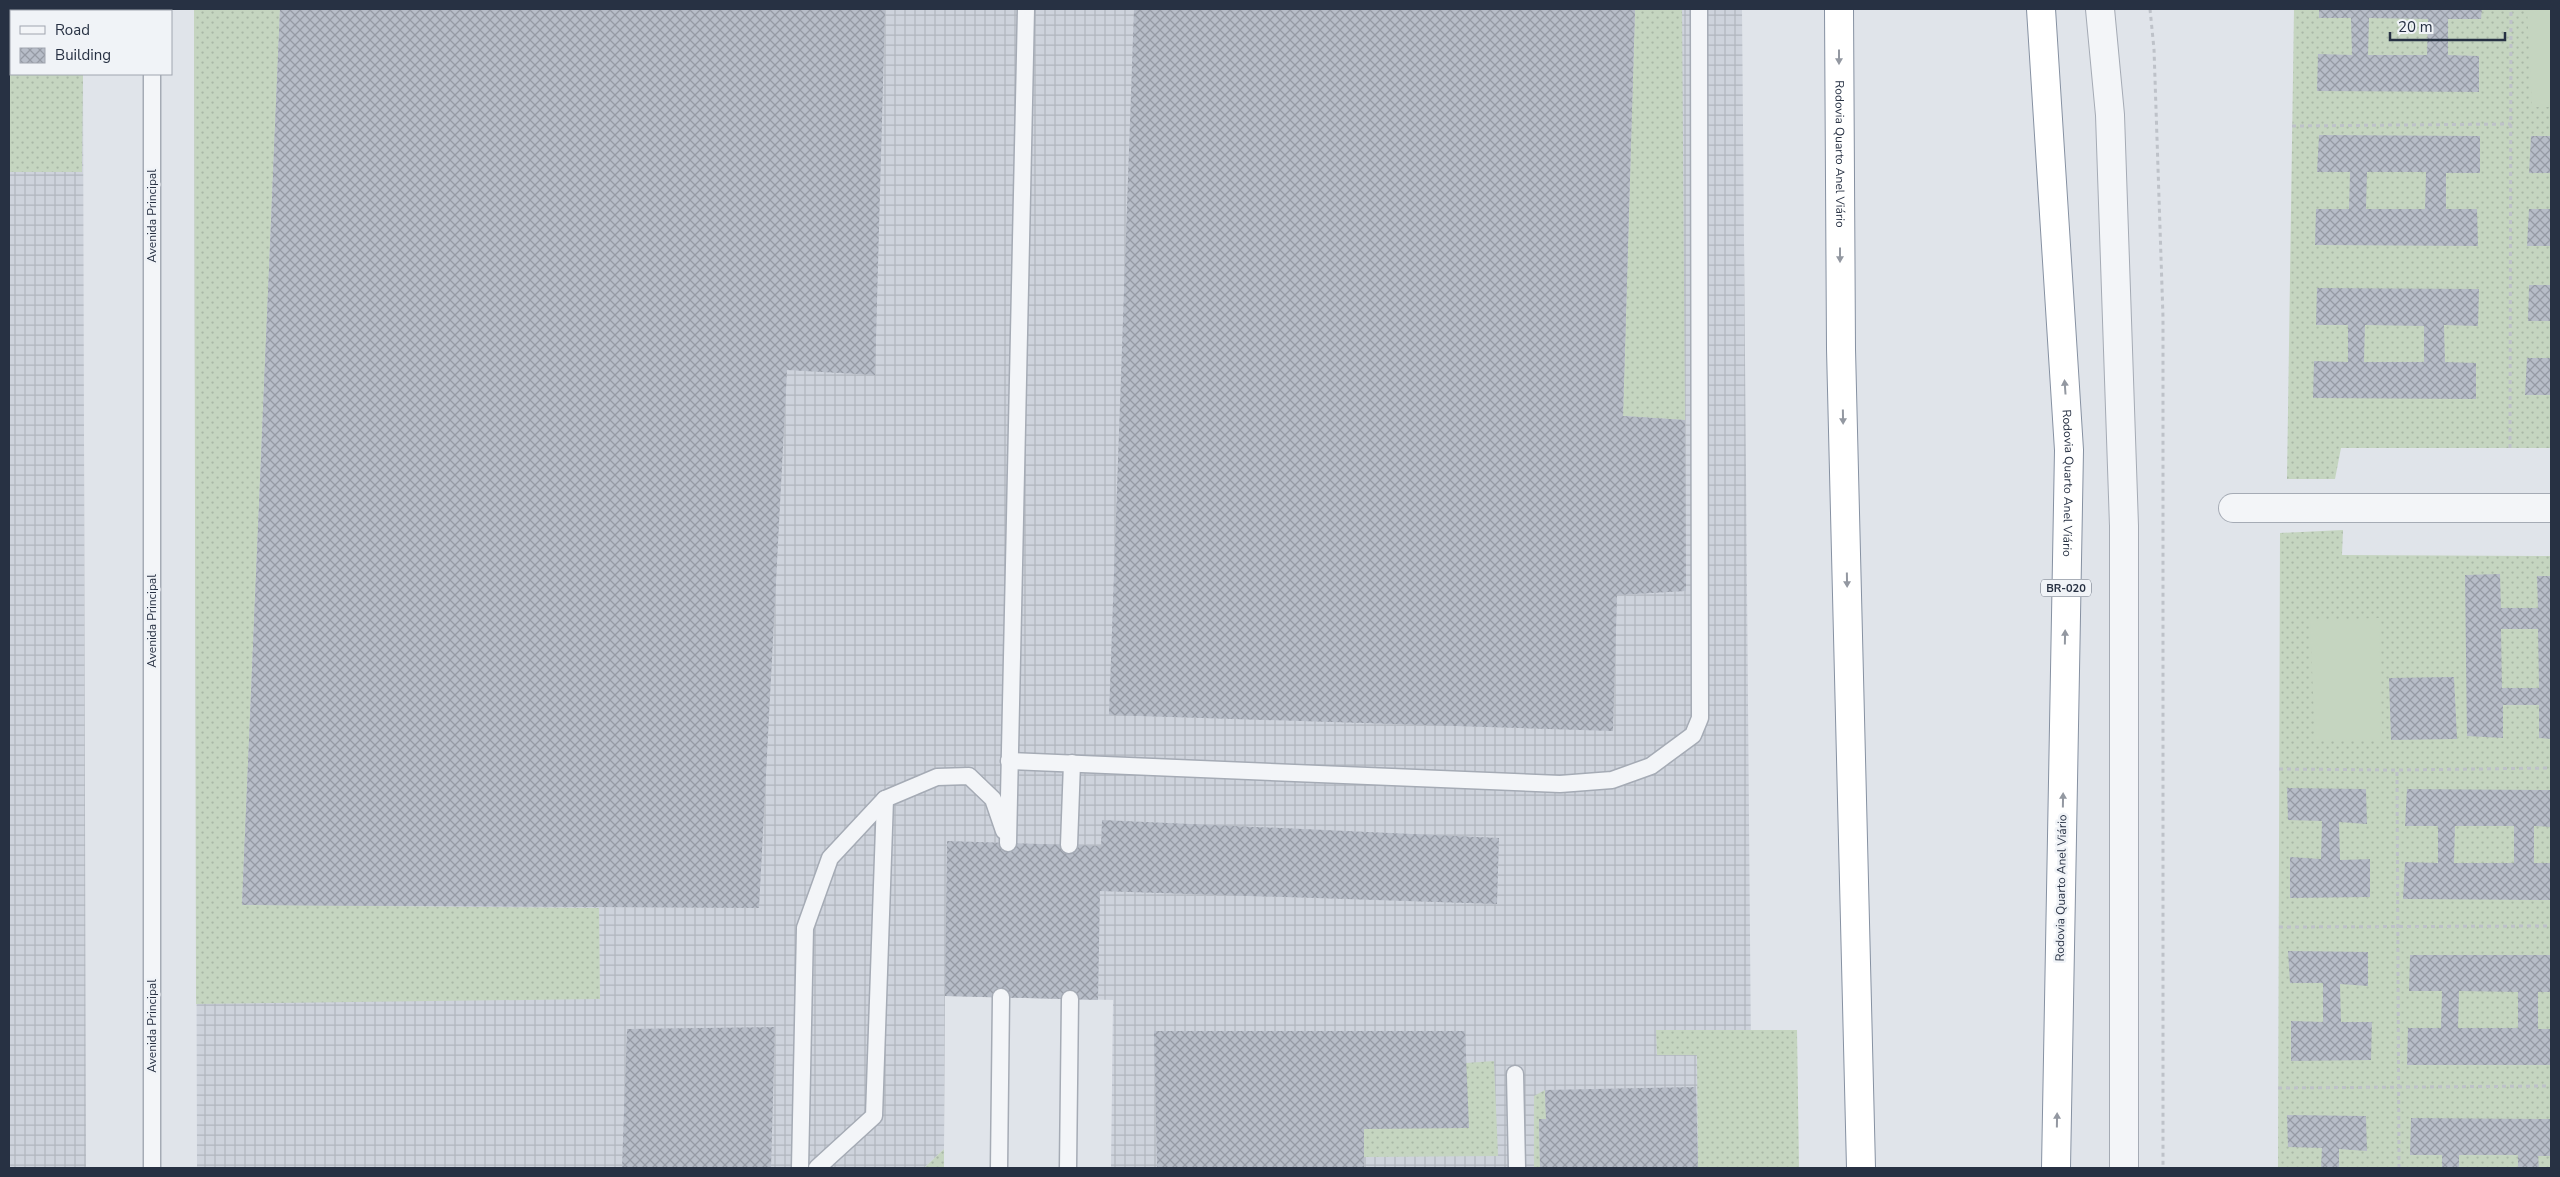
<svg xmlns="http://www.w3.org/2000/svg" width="2560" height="1177" viewBox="0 0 2560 1177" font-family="'Nunito Sans',sans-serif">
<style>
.industrial{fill:url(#industrial-grid)}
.grass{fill:url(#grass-dots)}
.pitch{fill:#c5d5c0}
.building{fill:url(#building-cross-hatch);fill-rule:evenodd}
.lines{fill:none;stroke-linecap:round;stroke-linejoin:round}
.lane-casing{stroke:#a5abb5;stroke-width:19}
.street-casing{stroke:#a5abb5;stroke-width:30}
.highway-casing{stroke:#8691a2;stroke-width:30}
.path{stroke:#bec2c9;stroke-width:3;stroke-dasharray:4 4;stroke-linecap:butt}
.lane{stroke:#f3f5f8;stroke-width:16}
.street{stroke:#f3f5f8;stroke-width:28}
.highway{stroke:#fff;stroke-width:28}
.oneway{fill:#9398a1}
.labels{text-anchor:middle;stroke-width:5;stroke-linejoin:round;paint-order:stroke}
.shield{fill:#f0f3f7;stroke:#636b79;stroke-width:1}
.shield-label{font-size:11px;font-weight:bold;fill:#273143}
.street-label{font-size:12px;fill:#273143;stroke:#f0f3f7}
</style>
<defs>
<pattern id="industrial-grid" width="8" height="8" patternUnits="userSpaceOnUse" patternTransform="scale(1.25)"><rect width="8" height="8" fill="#ced3dc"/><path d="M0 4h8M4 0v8" fill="none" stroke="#b1b6be"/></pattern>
<pattern id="grass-dots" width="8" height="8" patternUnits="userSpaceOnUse" patternTransform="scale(1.25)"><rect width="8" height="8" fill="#c5d5c0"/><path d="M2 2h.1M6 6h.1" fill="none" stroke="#a9b7a6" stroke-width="1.8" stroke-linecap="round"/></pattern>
<pattern id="building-cross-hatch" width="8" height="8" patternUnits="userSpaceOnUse" patternTransform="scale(1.25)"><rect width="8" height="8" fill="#b7bdc8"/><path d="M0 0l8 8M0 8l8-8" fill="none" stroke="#959aa4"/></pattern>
</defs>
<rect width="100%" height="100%" fill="#e0e4ea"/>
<g class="industrial">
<polygon points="9,9 84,9 84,11 11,11 11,74 83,74 86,1168 9,1168"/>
<polygon points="194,9 1742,9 1752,1168 1111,1168 1113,1000 945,996 944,1149 924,1168 197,1168"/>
</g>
<g class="grass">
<polygon points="9,9 84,9 84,11 11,11 11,74 83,74 82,172 9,172"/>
<polygon points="194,9 280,9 242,905 599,908 600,999 196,1004"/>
<polygon points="1635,9 1682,9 1685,420 1623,416"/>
<polygon points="2294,9 2551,9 2551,448 2341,448 2335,479 2287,479"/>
<polygon points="2343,530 2342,555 2551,556 2551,1168 2278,1168 2280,533"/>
<polygon points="1656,1030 1797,1030 1799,1168 1698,1168 1697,1055 1657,1055"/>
<polygon points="1494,1061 1498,1156 1364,1157 1364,1128 1466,1063"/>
<polygon points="1545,1090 1546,1119 1539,1120 1540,1168 1534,1168 1534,1096"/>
<polygon points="944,1149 944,1168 924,1168"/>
</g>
<g class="pitch">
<polygon points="2527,9 2551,9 2551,107 2532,107"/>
<polygon points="2379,618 2382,741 2315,741 2310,621"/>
</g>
<g class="building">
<polygon points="280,9 885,9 875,375 787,370 759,908 242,905"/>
<polygon points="1134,9 1635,9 1623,416 1685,420 1686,591 1617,595 1613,731 1109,715"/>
<path d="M2319,9H2482L2481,19H2448V55L2479,56V92L2317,91L2318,54L2352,55L2351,18H2319ZM2369,18L2428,19L2427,55H2368Z"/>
<path d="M2319,135L2480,136V173H2446V209H2477L2478,246L2315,245L2316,209H2349L2350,172H2317ZM2367,172H2426L2425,209H2366Z"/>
<polygon points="2531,136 2551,136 2551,173 2529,173"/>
<polygon points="2529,209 2551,209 2551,246 2527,246"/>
<polygon points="2529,285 2551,285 2551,321 2528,321"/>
<path d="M2317,288L2479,289L2478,326L2444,325L2445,362L2476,363V399L2313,398L2314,361L2348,362V325H2316ZM2365,325L2424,326V362H2364Z"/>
<polygon points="2527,358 2551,358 2551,395 2525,395"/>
<path d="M2500,574L2501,608H2538L2537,576H2551V739L2539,738V705H2503V738L2467,736L2465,575ZM2501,629H2538L2539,688H2502Z"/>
<polygon points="2454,677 2457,739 2391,740 2389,678"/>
<polygon points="2287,788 2366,789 2367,824 2339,822 2340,860 2370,859 2370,897 2290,898 2290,857 2321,859 2322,821 2288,820"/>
<path d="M2407,789L2551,790V827L2534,826V863H2551V900L2403,899L2405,862L2438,863V826H2405ZM2455,826H2514V863H2454Z"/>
<polygon points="1102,820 1499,838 1497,904 1100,891 1098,1000 945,996 947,841 1101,846"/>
<polygon points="2288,951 2368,952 2368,986 2340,984 2341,1022 2372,1022 2371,1060 2291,1061 2291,1021 2323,1022 2323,983 2290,983"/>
<path d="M2410,955H2551V992H2538V1029H2551V1065H2407L2408,1028H2441L2442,991H2409ZM2459,991L2518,992V1028H2458Z"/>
<polygon points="775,1027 771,1168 622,1168 627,1029"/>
<polygon points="1154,1031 1465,1031 1469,1128 1364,1129 1364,1168 1157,1168"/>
<polygon points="1696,1087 1698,1168 1540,1168 1539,1119 1546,1119 1545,1090"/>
<polygon points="2287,1115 2366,1116 2367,1151 2339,1149 2339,1168 2321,1168 2322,1148 2288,1147"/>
<polygon points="2411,1118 2551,1119 2551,1156 2538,1156 2539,1168 2518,1168 2518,1155 2459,1155 2459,1168 2442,1168 2442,1155 2410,1155"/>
</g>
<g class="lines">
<defs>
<g id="lane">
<polyline points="152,9 152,11"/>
<polyline points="152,74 152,1168"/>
<polyline points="1009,761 1560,784 1612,780 1651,766 1693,735 1700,718 1699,9"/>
<polyline points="1008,843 1026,9"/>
<polyline points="1069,845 1072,763"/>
<polyline points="1515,1074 1517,1168"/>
<polyline points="800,1168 805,928 830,858 885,799 937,777 969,776 993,799 1004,831"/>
<polyline points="817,1168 874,1116 885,799"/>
<polyline points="999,1168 1001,997"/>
<polyline points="1068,1168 1070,999"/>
</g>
<g id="street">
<polyline points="2100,9 2110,115 2124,526 2124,1168"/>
<polyline points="2233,508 2551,508"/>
</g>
<g id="highway">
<path id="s1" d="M1839,9L1841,349L1861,1168"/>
<path id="s2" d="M2041,9L2069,450L2056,1168"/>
</g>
</defs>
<use href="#lane" class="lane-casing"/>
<use href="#street" class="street-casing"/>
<use href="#highway" class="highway-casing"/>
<g class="path">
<polyline points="2150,9 2154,49 2163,317 2163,1168"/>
<polyline points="2292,126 2511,124"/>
<polyline points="2510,448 2511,9"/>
<polyline points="2279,769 2397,770"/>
<polyline points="2279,927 2551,926"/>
<polyline points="2278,1088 2551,1086"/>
<polyline points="2399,1168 2397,770 2551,768"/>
</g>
<use href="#lane" class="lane"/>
<use href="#street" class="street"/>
<use href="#highway" class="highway"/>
</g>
<defs><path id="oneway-solid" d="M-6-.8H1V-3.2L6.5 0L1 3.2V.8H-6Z" transform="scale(1.25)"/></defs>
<g class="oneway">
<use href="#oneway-solid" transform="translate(1839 57) rotate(90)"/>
<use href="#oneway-solid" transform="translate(1840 255) rotate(90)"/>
<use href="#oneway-solid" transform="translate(2065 387) rotate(-94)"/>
<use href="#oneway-solid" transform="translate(1843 417) rotate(89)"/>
<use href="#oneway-solid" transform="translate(1847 580) rotate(89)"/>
<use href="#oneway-solid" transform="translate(2065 637) rotate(-89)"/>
<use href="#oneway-solid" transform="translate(2063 800) rotate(-89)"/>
<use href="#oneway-solid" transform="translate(2057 1120) rotate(-89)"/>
</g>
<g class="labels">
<rect class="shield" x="2041" y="579.5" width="50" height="17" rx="4"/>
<g class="shield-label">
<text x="2066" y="592">BR-020</text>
</g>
<g class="street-label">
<text dy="4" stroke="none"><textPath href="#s1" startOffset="145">Rodovia Quarto Anel Viário</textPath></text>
<text transform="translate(152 216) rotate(-90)" y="4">Avenida Principal</text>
<text dy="4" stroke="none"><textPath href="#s2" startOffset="475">Rodovia Quarto Anel Viário</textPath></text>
<text transform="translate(152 621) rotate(-90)" y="4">Avenida Principal</text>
<text transform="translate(2061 888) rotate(-89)" y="4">Rodovia Quarto Anel Viário</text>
<text transform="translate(152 1026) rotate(-90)" y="4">Avenida Principal</text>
</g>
</g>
<rect width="2560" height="1177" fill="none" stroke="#273143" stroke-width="20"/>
<rect x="10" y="10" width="162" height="65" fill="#f0f3f7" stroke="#a0a5af"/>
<rect x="20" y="26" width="25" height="8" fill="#f3f5f8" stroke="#a0a5af"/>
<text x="55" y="35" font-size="15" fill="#273143">Road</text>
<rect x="20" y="48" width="25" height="15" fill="url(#building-cross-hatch)" stroke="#a0a5af"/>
<text x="55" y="60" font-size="15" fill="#273143">Building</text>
<path d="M2390 32v8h115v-8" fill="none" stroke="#273143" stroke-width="2.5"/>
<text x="2398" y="32" font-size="15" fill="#273143" stroke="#f0f3f7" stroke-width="4" paint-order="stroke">20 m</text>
</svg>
